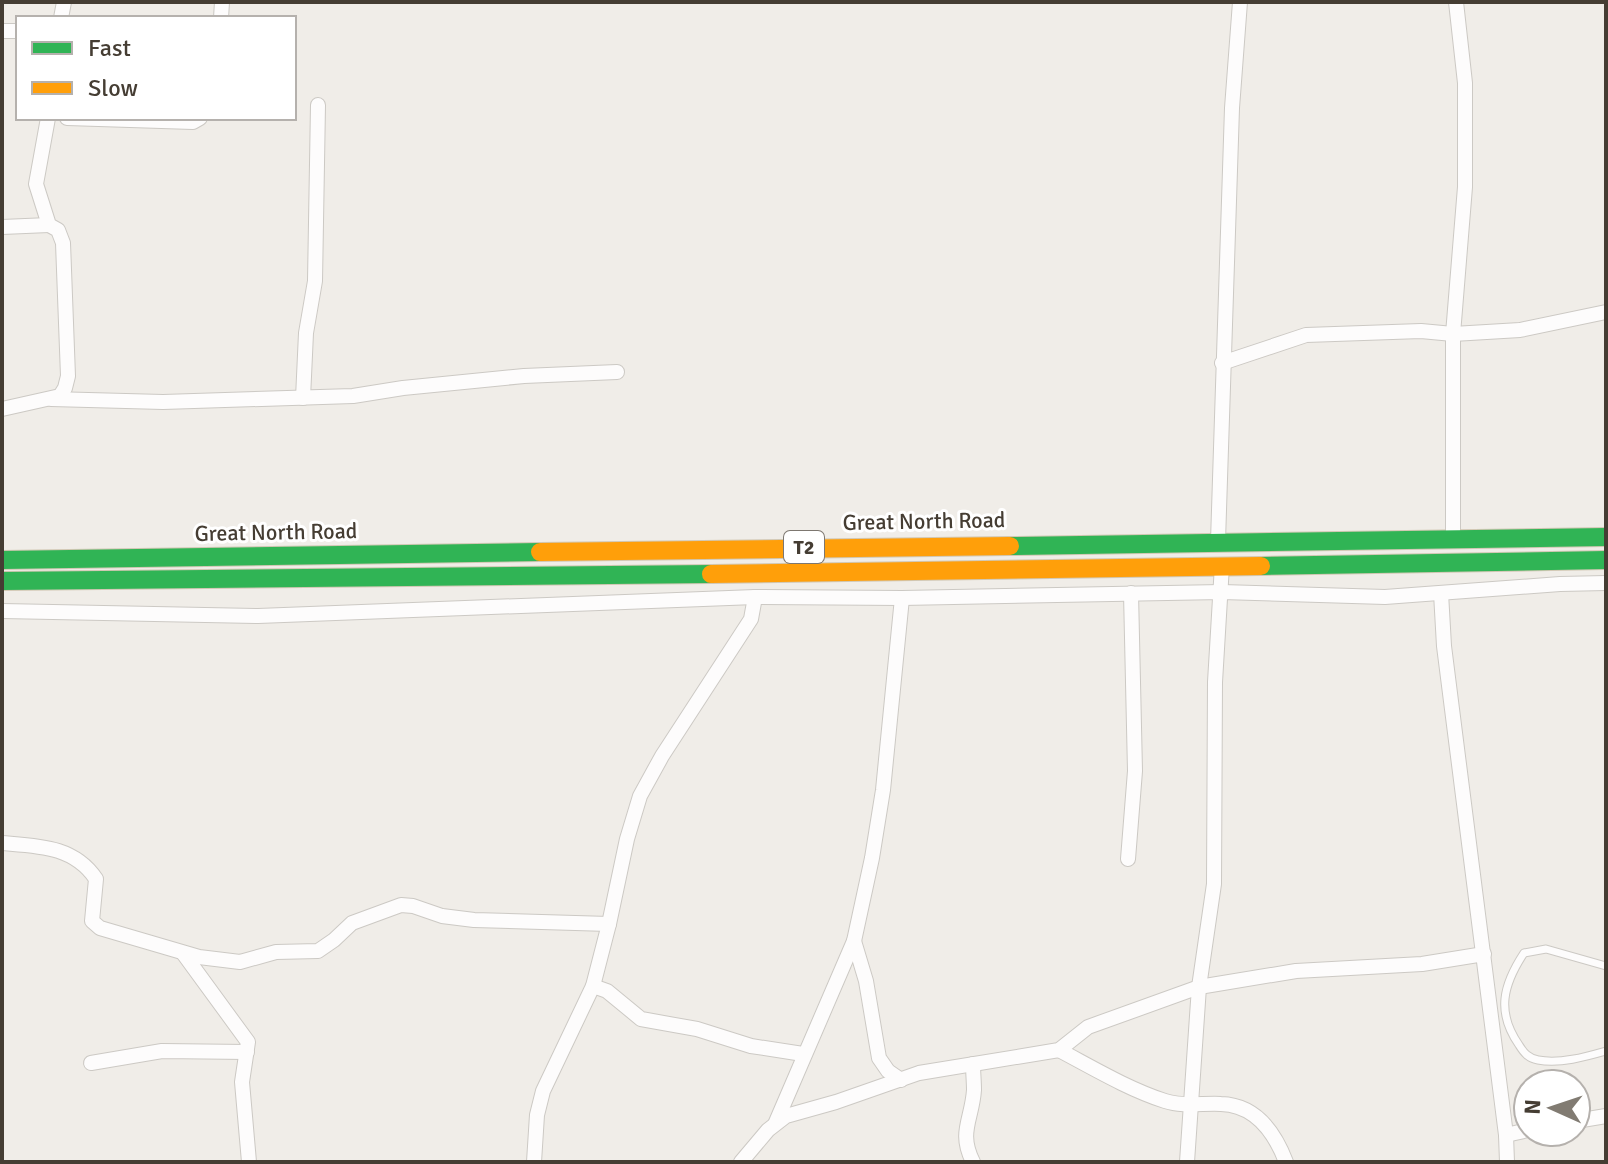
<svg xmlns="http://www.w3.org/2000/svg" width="1608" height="1164" font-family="Signika,sans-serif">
	<rect width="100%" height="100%" fill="#f0ede8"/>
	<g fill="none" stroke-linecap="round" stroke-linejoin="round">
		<defs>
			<path id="lane" d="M1606 966 1546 949 1524 953C1503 985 1496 1012 1519 1045 1524 1053 1528 1058 1538 1060 1560 1064 1585 1057 1606 1051"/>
			<g id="street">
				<polyline points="61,18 64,2"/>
				<polyline points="221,18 222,2"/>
				<polyline points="2,31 18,31"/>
				<polyline points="67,118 193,122 200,118"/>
				<polyline points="2,227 49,225"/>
				<polyline points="1222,363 1306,335 1421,331 1453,334 1520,330 1606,312"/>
				<polyline points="303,398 306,333 315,281 318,105"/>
				<polyline points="51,399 163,402 353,396 403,388 524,376 617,372"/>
				<polyline points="2,409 60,396 65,388 68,376 63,243 58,230 49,225 36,184 48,118"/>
				<polyline points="1453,539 1453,334 1465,187 1465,83 1456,2"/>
				<polyline points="1218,541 1232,108 1240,2"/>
				<polyline points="1441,593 1444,646 1506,1135 1507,1162"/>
				<polyline points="2,611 258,616 755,597 902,598 1222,592 1385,597 1560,584 1606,583"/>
				<path d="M2 843C38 846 74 846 96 879L92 921 100 928 199 957 240 962 276 952 318 951 334 940 352 923 401 905 413 906 442 916 474 920 609 924"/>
				<polyline points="1128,859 1135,771 1131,593"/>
				<polyline points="854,941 866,981 879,1058 888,1071 901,1080"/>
				<polyline points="183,953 248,1042 242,1082 249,1162"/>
				<polyline points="593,986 607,991 641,1019 697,1029 751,1046 803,1054"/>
				<path d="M1059 1050C1093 1068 1128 1089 1165 1101 1183 1107 1203 1103 1221 1104 1256 1105 1275 1133 1286 1162"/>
				<polyline points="91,1063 162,1051 247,1052"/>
				<path d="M973 1064C973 1072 974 1082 974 1090 972 1120 958 1132 973 1162"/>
				<polyline points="1576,1121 1606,1116"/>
				<polyline points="776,1122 854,941 872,858 883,790 902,598"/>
				<polyline points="1506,1135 1528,1130"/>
				<polyline points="534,1162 537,1115 543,1091 593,986 609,924 627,839 640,796 662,756 751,619 755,597"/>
				<polyline points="741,1162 768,1130 786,1116 836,1102 919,1073 1059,1050 1088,1027 1199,987 1296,971 1422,964 1484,954"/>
				<polyline points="1187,1162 1199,987 1214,884 1215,682 1222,565"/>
			</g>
			<g id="fast">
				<polyline points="1010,546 1606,537"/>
				<polyline points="2,560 540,552"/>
				<polyline points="1261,566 1606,560"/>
				<polyline points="2,581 711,574"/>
			</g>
			<g id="slow">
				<polyline points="540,552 1010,546"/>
				<polyline points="711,574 1261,566"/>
			</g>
		</defs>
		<use href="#lane" stroke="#ccc9c4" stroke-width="9"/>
		<use href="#street" stroke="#ccc9c4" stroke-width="16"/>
		<use href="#fast" stroke="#d2c8b4" stroke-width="20"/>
		<use href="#slow" stroke="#d2c8b4" stroke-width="20"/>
		<use href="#lane" stroke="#fdfcfc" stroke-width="7"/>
		<use href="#street" stroke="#fdfcfc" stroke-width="14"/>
		<use href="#fast" stroke="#30b455" stroke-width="18"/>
		<use href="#slow" stroke="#ff9f0a" stroke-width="18"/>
	</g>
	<g text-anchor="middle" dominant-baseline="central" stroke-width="6" stroke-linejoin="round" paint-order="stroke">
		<rect fill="#fff" stroke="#7d7770" stroke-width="2" x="784" y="531" width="40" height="32" rx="6"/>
		<g font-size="20" font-weight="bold" fill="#453d33">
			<text x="804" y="547">T2</text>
		</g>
		<g font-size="22" fill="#453d33" stroke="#fff">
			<text transform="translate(924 521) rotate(-1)">Great North Road</text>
			<text transform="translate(276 532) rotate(-1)">Great North Road</text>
		</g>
	</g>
	<rect width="1608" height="1164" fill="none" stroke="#453d33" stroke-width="8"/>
	<rect x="16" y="16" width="280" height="104" fill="#ffffff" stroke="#b5b1ad" stroke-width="2"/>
	<rect x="32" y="42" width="40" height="12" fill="#30b455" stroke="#b5b1ad" stroke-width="2"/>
	<text x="88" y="56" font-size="24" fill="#453d33">Fast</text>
	<rect x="32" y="82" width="40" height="12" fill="#ff9f0a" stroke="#b5b1ad" stroke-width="2"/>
	<text x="88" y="96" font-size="24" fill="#453d33">Slow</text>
	<g transform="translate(1552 1108) rotate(273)"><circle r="38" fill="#ffffff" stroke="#b5b1ad" stroke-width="2"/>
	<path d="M0-6L14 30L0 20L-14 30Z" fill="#817b72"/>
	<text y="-12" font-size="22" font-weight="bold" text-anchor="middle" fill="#453d33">N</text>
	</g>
</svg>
